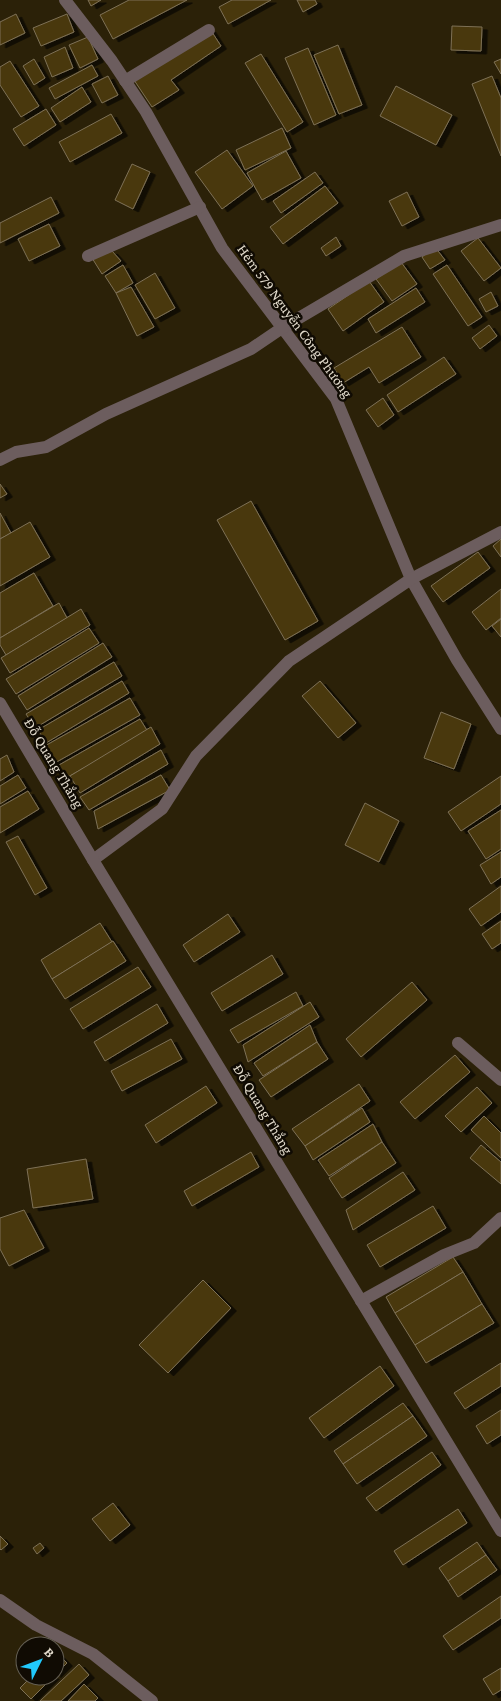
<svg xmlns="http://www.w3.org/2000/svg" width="501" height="1701" font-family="'Crimson Pro',serif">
	<defs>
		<filter id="shadow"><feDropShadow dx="5.5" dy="3" stdDeviation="0" flood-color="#0009"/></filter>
	</defs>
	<rect width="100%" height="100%" fill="#2b2108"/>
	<g fill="#48370e" stroke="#7e7156" filter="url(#shadow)">
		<polygon points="88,0 101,0 91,6"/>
		<polygon points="129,0 187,0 113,39 100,15"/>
		<polygon points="232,0 271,0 228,24 219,7"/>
		<polygon points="297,0 315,0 317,4 303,12"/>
		<polygon points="16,14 25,33 0,45 0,22"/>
		<polygon points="67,14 74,32 41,46 33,28"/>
		<polygon points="452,26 482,27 481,51 451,50"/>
		<polygon points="210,29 221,46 171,80 179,90 152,107 134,80"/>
		<polygon points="88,37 98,59 80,68 69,45"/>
		<polygon points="338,45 362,105 339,114 314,55"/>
		<polygon points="65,47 73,68 52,77 44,57"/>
		<polygon points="308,48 336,115 314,125 285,58"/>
		<polygon points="261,54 303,122 287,132 245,63"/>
		<polygon points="34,59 45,78 34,85 23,66"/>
		<polygon points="501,59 501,74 494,62"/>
		<polygon points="10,61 39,106 21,117 0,85 0,67"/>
		<polygon points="92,65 98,76 55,99 49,88"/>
		<polygon points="108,76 118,95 102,103 92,84"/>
		<polygon points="492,76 501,98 501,156 472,84"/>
		<polygon points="396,86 452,115 436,145 380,116"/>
		<polygon points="82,87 91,102 60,122 51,108"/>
		<polygon points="46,109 56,125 24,146 13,129"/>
		<polygon points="111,114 122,133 70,162 59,142"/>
		<polygon points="282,128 291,148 245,170 236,150"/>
		<polygon points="227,150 253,186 222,209 195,172"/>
		<polygon points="286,151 301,178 262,200 247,173"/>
		<polygon points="132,164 150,172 133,209 115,200"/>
		<polygon points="315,172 323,183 281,213 273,201"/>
		<polygon points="325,186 338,203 283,244 270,227"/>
		<polygon points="407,192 419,217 402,226 389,201"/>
		<polygon points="51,197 59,213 0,243 0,223"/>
		<polygon points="49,224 60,246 29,261 18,239"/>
		<polygon points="336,237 341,246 326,256 321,248"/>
		<polygon points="478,238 501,268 484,281 461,251"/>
		<polygon points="435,247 445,260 430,269 422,257"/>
		<polygon points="112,251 121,261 102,274 92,258"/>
		<polygon points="401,262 417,284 392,301 376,279"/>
		<polygon points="123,265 133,283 116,293 105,276"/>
		<polygon points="447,265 482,317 468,326 433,274"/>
		<polygon points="155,273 175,308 155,319 135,285"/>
		<polygon points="369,281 384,302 343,331 328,309"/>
		<polygon points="131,287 154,327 137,336 116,293"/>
		<polygon points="416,288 425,302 376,333 368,319"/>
		<polygon points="491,292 498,306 486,312 479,299"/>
		<polygon points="489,325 497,336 480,349 472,338"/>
		<polygon points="402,327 421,357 379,383 369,367 343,383 334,368"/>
		<polygon points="444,357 456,374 398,412 387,395"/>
		<polygon points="383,398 394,415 378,427 366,410"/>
		<polygon points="0,484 7,494 0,498"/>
		<polygon points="251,501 318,621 285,640 217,520"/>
		<polygon points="0,513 11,533 0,539"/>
		<polygon points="30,522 50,557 0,586 0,539"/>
		<polygon points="501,539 501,557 493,546"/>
		<polygon points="478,552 490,568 443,602 431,586"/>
		<polygon points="34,573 53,606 0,638 0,593"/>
		<polygon points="501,589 501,618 486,630 472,612"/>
		<polygon points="59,603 67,618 6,655 0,645 0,638"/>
		<polygon points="81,609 90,625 10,673 1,658"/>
		<polygon points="501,619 501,637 492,626"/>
		<polygon points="89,628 99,643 16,694 6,679"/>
		<polygon points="103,643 112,657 27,710 18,696"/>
		<polygon points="114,662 122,676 35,728 26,714"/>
		<polygon points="122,681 129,693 46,743 38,730"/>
		<polygon points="320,681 356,723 338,738 302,696"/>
		<polygon points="130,698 140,715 53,764 43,747"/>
		<polygon points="441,712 471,724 454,769 424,758"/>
		<polygon points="140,719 148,732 66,778 59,765"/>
		<polygon points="151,727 160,744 80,793 70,776"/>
		<polygon points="161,750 168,764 89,810 80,797"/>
		<polygon points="7,755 14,772 0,781 0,759"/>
		<polygon points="18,775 26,788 0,804 0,786"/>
		<polygon points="161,775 170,790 98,829 94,811"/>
		<polygon points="501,776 501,804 461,831 448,812"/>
		<polygon points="28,791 39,809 0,833 0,807"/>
		<polygon points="365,803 399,821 379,862 345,845"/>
		<polygon points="501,810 501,849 486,859 468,831"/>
		<polygon points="18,836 47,888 35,895 6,842"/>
		<polygon points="501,852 501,877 491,884 480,865"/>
		<polygon points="501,886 501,912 481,926 469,909"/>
		<polygon points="228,914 240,932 194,962 183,945"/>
		<polygon points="501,921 501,943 492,949 482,934"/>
		<polygon points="100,923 112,942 52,979 41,960"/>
		<polygon points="113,941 126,961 65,999 52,979"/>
		<polygon points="272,955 283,974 222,1011 211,993"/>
		<polygon points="138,967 151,987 83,1029 70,1009"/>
		<polygon points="412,982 427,1000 361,1057 346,1039"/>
		<polygon points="296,992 303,1006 238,1043 230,1030"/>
		<polygon points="310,1002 319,1017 248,1062 243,1045"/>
		<polygon points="157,1004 168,1023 105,1061 94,1042"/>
		<polygon points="310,1025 317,1042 263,1076 254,1063"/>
		<polygon points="171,1039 182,1059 122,1091 111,1071"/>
		<polygon points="317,1042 328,1059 271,1097 259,1080"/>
		<polygon points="455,1055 470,1072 415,1119 400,1102"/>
		<polygon points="359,1084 370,1101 305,1146 292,1129"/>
		<polygon points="206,1086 217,1103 156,1143 145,1125"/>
		<polygon points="477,1087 492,1103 461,1132 445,1116"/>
		<polygon points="362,1108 370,1122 313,1160 305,1146"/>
		<polygon points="484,1116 501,1133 501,1158 471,1130"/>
		<polygon points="373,1124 382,1142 329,1176 318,1160"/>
		<polygon points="382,1142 396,1163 342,1198 329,1178"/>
		<polygon points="481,1145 501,1162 501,1184 470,1158"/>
		<polygon points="251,1152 259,1167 192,1206 184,1191"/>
		<polygon points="86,1159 93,1199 33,1208 27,1169"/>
		<polygon points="403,1172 415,1190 353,1230 346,1210"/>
		<polygon points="433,1206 446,1228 380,1267 367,1245"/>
		<polygon points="24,1210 44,1248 9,1266 0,1249 0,1218"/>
		<polygon points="453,1257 463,1272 395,1313 386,1297"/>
		<polygon points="463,1272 482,1304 415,1345 395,1313"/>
		<polygon points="203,1280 231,1308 168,1373 139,1345"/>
		<polygon points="482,1304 494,1323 426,1363 415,1345"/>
		<polygon points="501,1363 501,1386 465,1409 454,1393"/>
		<polygon points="380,1366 394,1386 324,1438 309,1418"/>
		<polygon points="403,1403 413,1416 343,1464 334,1451"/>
		<polygon points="501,1410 501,1435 487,1444 476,1426"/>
		<polygon points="413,1416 427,1436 357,1484 343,1464"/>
		<polygon points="432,1452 441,1465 376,1511 366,1498"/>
		<polygon points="113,1503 130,1525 110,1541 92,1519"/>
		<polygon points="458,1509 467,1523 403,1565 394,1551"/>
		<polygon points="0,1536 8,1544 1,1550 0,1549"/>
		<polygon points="477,1542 486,1555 448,1581 439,1568"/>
		<polygon points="40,1543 44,1548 37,1554 33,1548"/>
		<polygon points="486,1555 497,1570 458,1597 448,1581"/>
		<polygon points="501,1596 501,1618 453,1650 443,1636"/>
		<polygon points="56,1652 67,1663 55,1675 55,1653"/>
		<polygon points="79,1664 89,1675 61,1701 40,1701"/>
		<polygon points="501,1668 501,1690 493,1695 483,1679"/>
		<polygon points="32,1676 54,1676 31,1699 20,1688"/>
		<polygon points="84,1684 98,1698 95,1701 68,1701"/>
	</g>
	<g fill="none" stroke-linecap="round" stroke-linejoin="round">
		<g stroke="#6c5d5e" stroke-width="12">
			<polyline points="65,0 112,61 146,112 222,248 336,399 411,579 457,660 501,729"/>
			<polyline points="125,81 209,30"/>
			<polyline points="88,256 200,207"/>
			<polyline points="0,460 16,452 46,447 106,414 251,349 282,328 404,256 501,225"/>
			<polyline points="93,860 162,809 196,756 289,661 411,579 501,532"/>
			<polyline points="458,1043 501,1080"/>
			<polyline points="361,1301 444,1255 474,1243 501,1218"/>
			<polyline points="0,1600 36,1625 93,1654 152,1701"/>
		</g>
		<polyline stroke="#6c5d5e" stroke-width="12" points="0,703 93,860 501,1531"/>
	</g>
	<g text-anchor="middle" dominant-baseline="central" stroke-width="5" stroke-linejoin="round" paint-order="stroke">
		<g font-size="15" fill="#e3dccd" stroke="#100b03">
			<text transform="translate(295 321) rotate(54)">Hẻm 579 Nguyễn Công Phương</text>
			<text transform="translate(54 763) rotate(59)">Đỗ Quang Thắng</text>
			<text transform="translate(263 1109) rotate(59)">Đỗ Quang Thắng</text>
		</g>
	</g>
	<g transform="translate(40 1661) rotate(48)"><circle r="24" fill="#100b03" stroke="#645f54"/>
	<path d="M0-4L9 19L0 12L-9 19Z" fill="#21c9fd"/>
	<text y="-8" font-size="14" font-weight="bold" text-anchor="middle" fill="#e3dccd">B</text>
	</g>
</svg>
